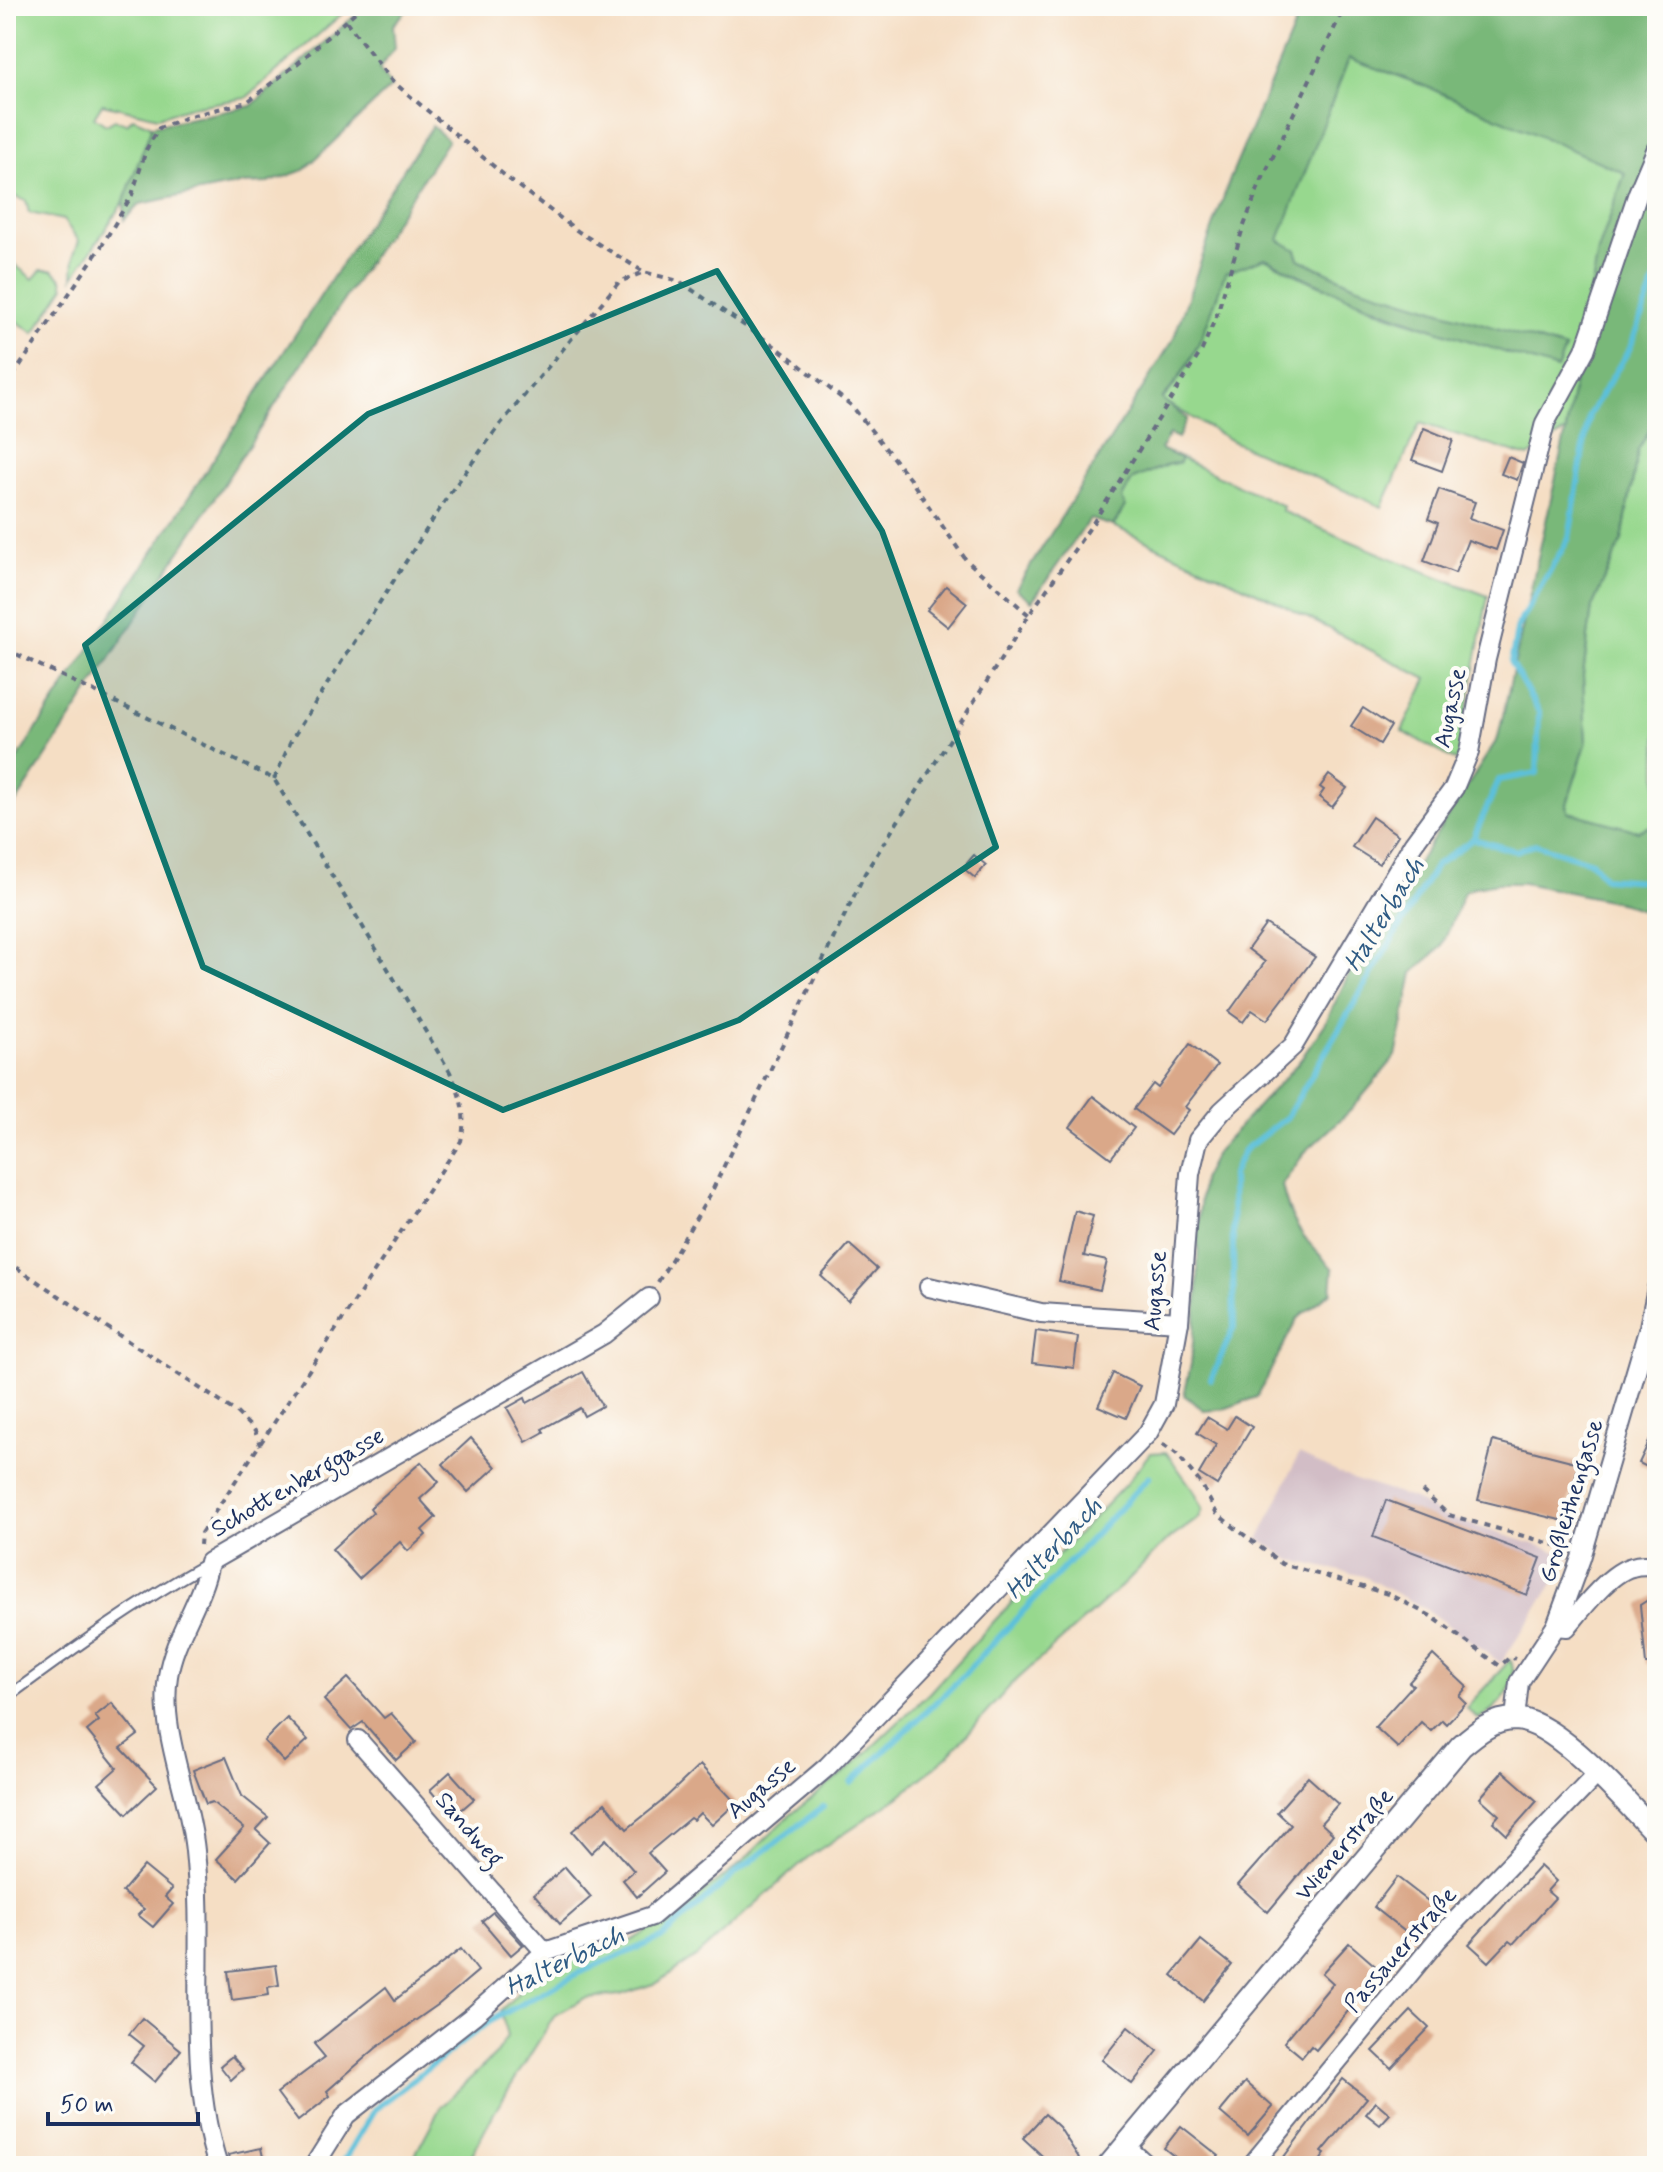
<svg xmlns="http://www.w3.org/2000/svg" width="1663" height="2172" font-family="Mynerve,sans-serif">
	<rect width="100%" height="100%" fill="#fdfcf7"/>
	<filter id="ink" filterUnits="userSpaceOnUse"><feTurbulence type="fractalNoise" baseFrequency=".0125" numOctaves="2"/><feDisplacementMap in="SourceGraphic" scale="16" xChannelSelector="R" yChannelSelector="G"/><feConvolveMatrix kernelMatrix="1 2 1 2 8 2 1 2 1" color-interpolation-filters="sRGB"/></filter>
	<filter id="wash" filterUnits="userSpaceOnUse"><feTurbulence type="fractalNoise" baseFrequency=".006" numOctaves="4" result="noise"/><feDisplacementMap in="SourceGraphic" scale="32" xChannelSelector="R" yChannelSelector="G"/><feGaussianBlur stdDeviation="1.8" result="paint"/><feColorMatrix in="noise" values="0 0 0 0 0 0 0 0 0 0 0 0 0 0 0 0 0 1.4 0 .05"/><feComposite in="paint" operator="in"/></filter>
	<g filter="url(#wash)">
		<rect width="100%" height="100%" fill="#f5dec4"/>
		<polygon fill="#d2bdc6" points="1299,1454 1352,1479 1412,1498 1442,1516 1550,1549 1570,1558 1501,1663 1424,1608 1363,1576 1291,1560 1259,1539"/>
		<g fill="#97d88e" stroke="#598476" stroke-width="2">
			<polygon points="6,6 351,6 246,98 190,107 158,117 102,104 94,117 106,125 115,120 127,124 133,118 152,126 124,201 73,278 74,254 79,241 63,220 29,213 26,201 13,196 9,191 11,175 6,164 6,95 15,96 17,87 6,85"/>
			<path d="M1349 58 1425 86 1625 173 1598 252 1566 431 1528 457 1420 423 1382 507 1232 441 1162 400C1195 364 1210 319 1224 273L1265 258 1301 277 1387 314 1557 369 1565 349 1355 285 1299 259 1296 250 1278 240Z"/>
			<polygon points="6,258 33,279 41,270 53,270 62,279 64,288 34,333 6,314"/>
			<polygon points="1657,417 1657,824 1638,831 1568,812 1567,804 1586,744 1583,675 1592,607 1622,540 1638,450"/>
			<path d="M1180 458 1283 506 1282 511C1350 542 1418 570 1488 596L1458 762 1402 731 1427 679 1273 600 1113 526 1125 506 1122 498 1133 479 1170 464 1180 463Z"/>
			<polygon points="1166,1452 1194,1491 1203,1509 1199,1518 1164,1543 1126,1582 1010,1686 948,1756 898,1797 807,1858 697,1956 656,1983 620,1995 585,1998 555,2015 494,2113 466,2166 409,2166 441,2106 494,2056 507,2037 501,2010 527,1984 583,1956 626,1944 675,1913 737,1867 789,1816 850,1768 929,1693 997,1618 1125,1485 1150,1453"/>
			<path d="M1510 1660C1522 1684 1498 1708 1478 1719L1466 1708Z"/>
		</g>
		<g fill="#79b879" stroke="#4a746c" stroke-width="2">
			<polygon points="366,6 411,6 393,25 395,48 379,69 391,87 304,170 268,183 240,184 140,204 124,220 124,201 152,126 251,106"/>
			<path d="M1303 6H1657V417L1638 450 1622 540 1592 607 1583 675 1586 744 1567 804 1568 812 1638 831 1657 824V916L1623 903 1523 883H1498L1475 887 1464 892 1442 946 1413 973 1396 1056 1351 1110 1305 1152 1282 1185C1290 1226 1306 1240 1333 1269L1331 1292 1297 1319 1257 1397 1224 1409 1205 1411 1184 1395 1191 1364 1198 1288V1232L1202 1180 1217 1151 1298 1063 1325 1024 1354 963 1498 738 1566 431 1598 252 1625 173 1425 86 1349 58 1279 240 1296 250 1299 259 1355 285 1565 349 1557 369C1458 337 1358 307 1265 258L1225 273C1210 318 1195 364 1162 399L1187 419 1178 438 1169 434 1161 449 1180 458V463L1170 464 1133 479 1122 498 1125 506 1113 526 1090 519 1032 601 1016 589 1173 340 1230 179Z"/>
			<polygon points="432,126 448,140 6,818 6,776"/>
		</g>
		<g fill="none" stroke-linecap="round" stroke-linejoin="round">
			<g stroke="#5cc0da" stroke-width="6">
				<polyline points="1473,839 1516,851 1535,844 1592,862 1604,878 1657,882"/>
				<polyline points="1211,1379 1234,1327 1232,1175 1244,1150 1287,1117 1436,865 1473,839 1499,780 1537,773 1539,712 1511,663 1518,625 1569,538 1589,415 1630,348 1657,275"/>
				<polyline points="851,1783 956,1683 1149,1477"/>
				<polyline points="341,2166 375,2109 488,2022 579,1973 661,1938 737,1872 823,1807"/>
			</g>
		</g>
		<g id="blocks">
			<g fill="#daa889">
				<polygon points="1424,428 1453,440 1442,471 1412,460"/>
				<polygon points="1508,457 1523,463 1517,480 1501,474"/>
				<polygon points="1439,489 1475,502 1469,518 1503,530 1496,550 1468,540 1455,573 1424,561 1438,523 1428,519"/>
				<polygon points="946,586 967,603 948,627 927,610"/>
				<polygon points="1363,708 1391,726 1380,744 1351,726"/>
				<polygon points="1329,775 1347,788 1332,807 1319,797 1324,790 1320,787"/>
				<polygon points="1372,817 1398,835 1379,864 1352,847"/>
				<polygon points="974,855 986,865 975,878 963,868"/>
				<polygon points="1266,924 1315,957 1267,1020 1252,1010 1243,1022 1229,1012 1265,962 1248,949"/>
				<polygon points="1190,1044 1217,1065 1185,1107 1189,1110 1170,1135 1134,1109 1153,1084 1158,1088"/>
				<polygon points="1093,1096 1134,1128 1111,1158 1070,1127"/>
				<polygon points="1075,1211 1093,1216 1084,1256 1107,1261 1100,1290 1059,1281"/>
				<polygon points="849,1244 877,1269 848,1301 821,1276"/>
				<polygon points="1036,1331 1078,1337 1074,1368 1032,1363"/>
				<polygon points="583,1372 602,1406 584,1416 580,1408 542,1429 544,1432 526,1442 507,1408 525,1398 527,1403"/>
				<polygon points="1113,1373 1140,1386 1126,1418 1098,1406"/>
				<polygon points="1235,1416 1252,1427 1217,1485 1199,1474 1216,1445 1197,1433 1207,1417 1227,1429"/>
				<polygon points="1657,1425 1657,1472 1639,1463"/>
				<polygon points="471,1438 496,1467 468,1492 443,1464"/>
				<polygon points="1493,1441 1579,1463 1564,1521 1478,1500"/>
				<polygon points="421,1462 439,1482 420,1499 436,1517 422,1530 426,1535 408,1551 400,1542 359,1579 332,1549 373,1512 370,1508"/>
				<polygon points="1386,1500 1541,1558 1527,1595 1373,1537"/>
				<polygon points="1657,1594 1657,1664 1646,1664 1640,1605"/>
				<polygon points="1433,1655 1467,1687 1459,1696 1466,1703 1446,1724 1442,1720 1431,1731 1421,1722 1398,1748 1375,1727 1413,1685 1409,1682"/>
				<polygon points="348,1678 384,1718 391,1713 416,1742 396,1760 363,1722 351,1730 324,1700"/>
				<polygon points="112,1703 138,1735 121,1748 157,1786 127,1814 99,1784 117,1768 87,1731 99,1721 95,1716"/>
				<polygon points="287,1718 308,1740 284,1762 264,1741"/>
				<polygon points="226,1757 242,1796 268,1817 256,1830 270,1843 238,1879 216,1859 244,1828 212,1802 206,1804 193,1770"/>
				<polygon points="700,1765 736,1803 712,1825 700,1813 693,1820 690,1818 648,1853 665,1872 637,1897 623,1880 634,1871 606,1839 591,1853 572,1831 605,1803 627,1829 661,1802"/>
				<polygon points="1503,1771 1537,1801 1507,1835 1493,1822 1499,1815 1480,1798"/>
				<polygon points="450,1772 474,1799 453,1817 430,1790"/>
				<polygon points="1308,1777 1338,1804 1321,1823 1333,1834 1268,1912 1238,1885 1291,1825 1277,1812"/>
				<polygon points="144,1866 172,1889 165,1897 173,1904 153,1927 138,1915 144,1909 122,1892"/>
				<polygon points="1540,1866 1556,1881 1547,1891 1555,1898 1513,1944 1509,1941 1489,1962 1469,1944"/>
				<polygon points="565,1867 591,1897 560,1924 534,1894"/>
				<polygon points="1397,1877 1437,1908 1413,1938 1374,1907"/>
				<polygon points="493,1912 523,1945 511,1955 482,1921"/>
				<polygon points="1201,1940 1232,1965 1203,2001 1172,1975"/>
				<polygon points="1349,1943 1379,1969 1355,1996 1358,1999 1316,2050 1311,2046 1302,2057 1284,2042 1333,1983 1322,1973"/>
				<polygon points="461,1949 478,1971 439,2004 376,2048 327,2091 330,2096 298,2121 277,2093 325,2057 314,2044 386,1987 395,2000"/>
				<polygon points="276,1965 279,1985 268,1987 269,1995 232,2000 228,1971"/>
				<polygon points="1411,2011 1429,2028 1391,2068 1373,2051"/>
				<polygon points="142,2018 181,2050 155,2082 131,2062 144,2046 129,2034"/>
				<polygon points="1128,2027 1158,2051 1132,2084 1102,2060"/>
				<polygon points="232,2056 243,2069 231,2080 220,2066"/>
				<polygon points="1343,2079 1367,2098 1322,2152 1325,2154 1316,2166 1277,2166"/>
				<polygon points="1245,2082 1273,2107 1248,2136 1220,2112"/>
				<polygon points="1376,2102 1390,2114 1380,2125 1366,2114"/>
				<polygon points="1045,2114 1059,2127 1079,2158 1072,2166 1053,2166 1023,2138"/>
				<polygon points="1181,2126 1219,2156 1211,2166 1186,2166 1164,2148"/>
				<polygon points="261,2148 265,2166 230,2166 228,2155"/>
			</g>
		</g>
	</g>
	<g filter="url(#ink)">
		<use href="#blocks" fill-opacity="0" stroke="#676c82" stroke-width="2"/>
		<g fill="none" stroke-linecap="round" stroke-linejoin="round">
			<defs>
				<path id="service" d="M6 1698C71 1650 136 1603 206 1564"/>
				<g id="minor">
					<polyline points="929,1287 1041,1313 1179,1322"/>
					<path d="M1556 1626 1567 1627C1581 1610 1610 1572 1632 1567 1640 1564 1648 1565 1657 1566"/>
					<polyline points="1515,1719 1519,1682 1556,1626 1581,1558 1649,1327 1657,1288"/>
					<polyline points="358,1740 545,1952"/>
					<polyline points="1126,2147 1148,2166"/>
					<path d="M218 2166C185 2065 206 1955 195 1851 190 1795 159 1732 168 1676 174 1636 202 1602 209 1562L604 1334 649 1298"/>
					<polyline points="314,2166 346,2115 474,2015 545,1952 652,1916 827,1767 1148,1433 1164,1404 1179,1322 1190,1174 1198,1140 1222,1111 1293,1046 1413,844 1454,788 1469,752 1486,659 1545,423 1585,350 1638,193 1657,148"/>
					<polyline points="1251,2166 1438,1939 1597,1774"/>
				</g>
				<path id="tertiary" d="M1109 2166 1461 1746C1476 1733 1493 1719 1515 1719 1557 1720 1627 1804 1657 1834"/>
			</defs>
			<use href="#service" stroke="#676c82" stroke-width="13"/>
			<use href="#minor" stroke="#676c82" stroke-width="22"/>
			<use href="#tertiary" stroke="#676c82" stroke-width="26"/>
			<g stroke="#676c82" stroke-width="4" stroke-dasharray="6 6" stroke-linecap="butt">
				<polyline points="346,21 391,80 510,180 579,232 644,272"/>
				<polyline points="6,386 101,247 132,195 146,150 159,128 190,116 247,102 298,63 362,6"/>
				<path d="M6 649 274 779 450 1072C461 1096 467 1115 461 1141L201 1533 200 1545"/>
				<polyline points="274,779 292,739 448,496 498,427 619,282 644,272 679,281 779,349 852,406 912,482 966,560 1029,615"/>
				<polyline points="6,1261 236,1412 255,1431 260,1445"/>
				<polyline points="658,1282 711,1193 865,873 1029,615 1093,523 1202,350 1217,314 1242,231 1259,186 1345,6"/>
				<polyline points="1163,1444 1177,1454 1202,1485 1217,1514 1282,1564 1388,1594 1431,1616 1500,1666 1510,1657 1515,1659"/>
				<polyline points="1422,1491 1449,1515 1566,1548"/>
			</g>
			<use href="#service" stroke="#fff" stroke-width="9"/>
			<use href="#minor" stroke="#fff" stroke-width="18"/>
			<use href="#tertiary" stroke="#fff" stroke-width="22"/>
		</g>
	</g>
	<path fill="#0f766e" fill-opacity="0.2" stroke="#0f766e" stroke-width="6" stroke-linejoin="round" d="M717 271 882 531 996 847 739 1020 503 1110 203 967 85 645 368 414Z"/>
	<g text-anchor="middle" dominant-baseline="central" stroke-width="8" stroke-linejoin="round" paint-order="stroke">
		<g font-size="24" fill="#1b2f5e" stroke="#fdfcf7">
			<text transform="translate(1451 708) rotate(-78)">Augasse</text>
			<text transform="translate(1156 1291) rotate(-85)">Augasse</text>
			<text transform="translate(298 1483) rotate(-30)">Schottenberggasse</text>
			<text transform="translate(1572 1501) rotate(-73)">Großleithengasse</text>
			<text transform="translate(762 1789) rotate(-40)">Augasse</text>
			<text transform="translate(469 1830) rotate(49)">Sandweg</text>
			<text transform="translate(1345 1845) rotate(-50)">Wienerstraße</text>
			<text transform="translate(1401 1950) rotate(-49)">Passauerstraße</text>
		</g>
		<g font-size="26" font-style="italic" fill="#2e5a83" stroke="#fdfcf7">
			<text transform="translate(1385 915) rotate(-58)">Halterbach</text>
			<text transform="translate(1054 1549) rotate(-47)">Halterbach</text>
			<text transform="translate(565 1962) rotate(-26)">Halterbach</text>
		</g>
	</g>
	<rect width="1663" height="2172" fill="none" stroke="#fdfcf7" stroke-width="32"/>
	<path d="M48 2112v12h150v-12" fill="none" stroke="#1b2f5e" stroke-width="4"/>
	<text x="60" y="2112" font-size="24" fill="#1b2f5e" stroke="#fdfcf7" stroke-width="6" paint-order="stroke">50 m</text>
</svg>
